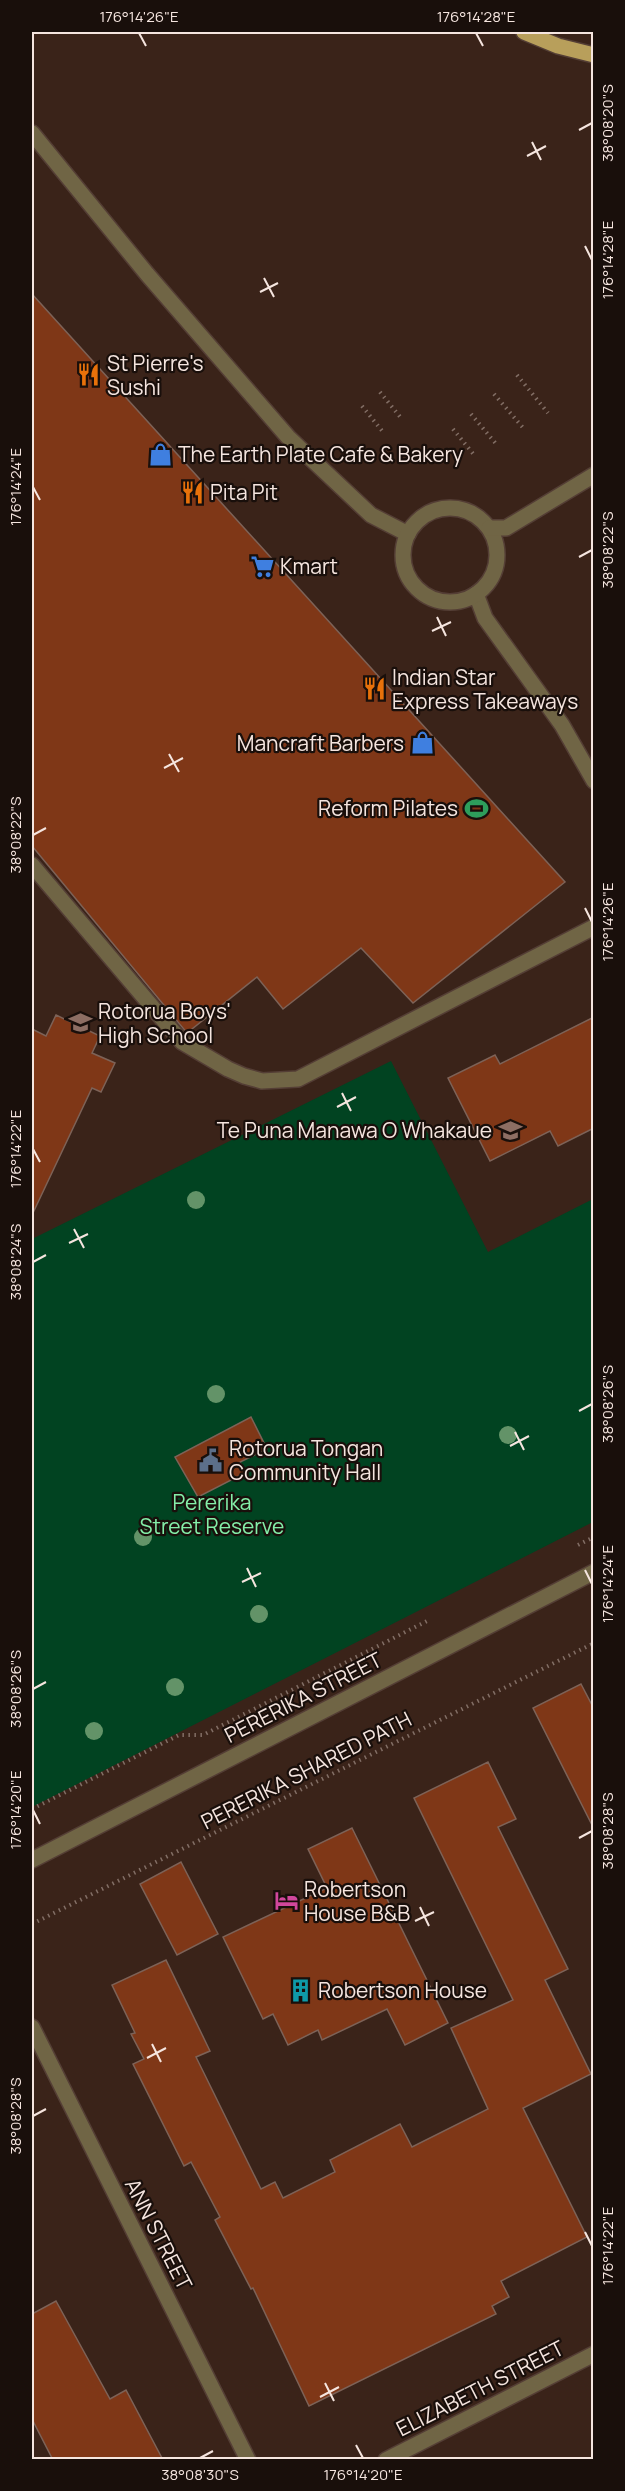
<svg xmlns="http://www.w3.org/2000/svg" width="625" height="2491" font-family="Manrope,sans-serif">
	<rect width="100%" height="100%" fill="#3a2319"/>
	<polygon fill="#014321" points="391,1061 488,1252 593,1199 593,1522 32,1807 32,1239"/>
	<g fill="#7f3717" stroke="#7d6257" stroke-width="1.5">
		<polygon points="32,294 565,882 413,1003 361,948 283,1009 257,977 187,1033 32,846"/>
		<polygon points="56,1015 100,1036 92,1053 115,1063 101,1092 92,1088 32,1215 32,1029 46,1036"/>
		<polygon points="594,1017 594,1128 558,1146 550,1131 490,1161 448,1078 495,1055 500,1064"/>
		<polygon points="251,1417 267,1449 240,1462 245,1473 198,1497 175,1457"/>
		<polygon points="581,1684 594,1709 594,1829 533,1708"/>
		<polygon points="488,1762 516,1819 498,1827 568,1969 545,1980 591,2074 523,2108 587,2237 501,2281 509,2297 492,2306 496,2314 309,2406 253,2288 251,2289 215,2220 220,2217 191,2162 184,2166 133,2064 144,2059 131,2034 135,2033 112,1985 166,1960 210,2051 196,2057 261,2189 275,2182 283,2198 335,2172 330,2160 400,2124 412,2147 488,2109 451,2028 513,2000 414,1798"/>
		<polygon points="352,1828 448,2023 405,2045 387,2009 322,2040 318,2030 288,2045 273,2014 263,2019 223,1937 327,1888 308,1849"/>
		<polygon points="181,1862 218,1934 177,1955 140,1884"/>
		<polygon points="56,2301 110,2399 126,2390 163,2460 53,2460 32,2419 32,2314"/>
	</g>
	<g fill="none" stroke-linecap="round" stroke-linejoin="round">
		<defs>
			<g id="lane">
				<polyline points="32,133 147,274 288,437 371,515 408,534"/>
				<polyline points="476,594 485,618 562,725 594,781"/>
				<polyline points="32,865 182,1042 228,1069 244,1076 262,1081 298,1079 594,927"/>
			</g>
			<g id="street">
				<circle cx="450" cy="555" r="47"/>
				<polyline points="489,528 506,528 594,475"/>
				<polyline points="32,1860 594,1572"/>
				<polyline points="32,2027 248,2460"/>
				<polyline points="386,2460 594,2354"/>
			</g>
			<polyline id="primary" points="524,32 558,46 594,55"/>
		</defs>
		<use href="#lane" stroke="#543e35" stroke-width="18"/>
		<use href="#street" stroke="#543e35" stroke-width="18"/>
		<use href="#primary" stroke="#543e35" stroke-width="18"/>
		<g stroke="#826e65" stroke-width="4" stroke-dasharray="1.5 4.5" stroke-linecap="butt">
			<polyline points="517,375 548,413"/>
			<polyline points="380,392 401,418"/>
			<polyline points="494,394 525,430"/>
			<polyline points="362,406 383,432"/>
			<polyline points="471,414 497,445"/>
			<polyline points="453,429 475,456"/>
			<polyline points="578,1545 594,1537"/>
			<polyline points="32,1809 179,1735 203,1735 429,1620"/>
			<polyline points="32,1924 594,1643"/>
		</g>
		<use href="#lane" stroke="#706545" stroke-width="15"/>
		<use href="#street" stroke="#706545" stroke-width="15"/>
		<use href="#primary" stroke="#b89f5b" stroke-width="15"/>
	</g>
	<g fill="#639368">
		<circle cx="196" cy="1200" r="9"/>
		<circle cx="216" cy="1394" r="9"/>
		<circle cx="508" cy="1435" r="9"/>
		<circle cx="143" cy="1537" r="9"/>
		<circle cx="259" cy="1614" r="9"/>
		<circle cx="175" cy="1687" r="9"/>
		<circle cx="94" cy="1731" r="9"/>
	</g>
	<path fill="none" stroke="#f5e5df" stroke-width="2" d="M139 33 146 46M476 33 483 46M579 130 592 123M532 142 541 160M527 156 546 146M585 246 592 260M264 278 274 297M260 292 278 283M33 487 40 500M579 557 592 550M437 617 446 636M432 631 451 622M169 754 179 772M164 768 183 758M33 835 46 828M585 908 592 922M342 1093 351 1111M337 1107 356 1097M33 1149 40 1162M74 1229 84 1248M69 1243 88 1234M33 1262 46 1255M579 1411 592 1404M515 1432 524 1450M510 1446 529 1436M247 1568 256 1587M585 1570 592 1584M242 1582 261 1573M33 1689 46 1682M33 1810 40 1824M579 1838 592 1831M420 1907 429 1926M415 1921 434 1912M152 2044 161 2062M147 2058 166 2048M33 2116 46 2109M585 2232 592 2246M325 2383 334 2401M320 2397 339 2387M356 2445 363 2458M200 2458 213 2451"/>
	<defs>
		<symbol id="restaurant-bare" viewBox="-9 -9 18 18"><path d="M-5-6h1v4h1v-4h1v4h1v-4h1v5L-1.5 .5V6h-2V.5L-5-1ZM5-6V6H3V1.5H1.5Q1.5-4 5-6Z" fill="#e8710a" stroke="#190f0b" stroke-width="2.5" paint-order="stroke"/></symbol>
		<symbol id="shop-bare" viewBox="-9 -9 18 18"><path d="M-5-2.5h2.3a2.7 3.5 0 0 1 5.4 0H5L5.5 6h-11ZM-1.5-2.5h3a1.5 2.3 0 0 0-3 0Z" fill="#3f7fe0" stroke="#190f0b" stroke-width="2.5" paint-order="stroke"/></symbol>
		<symbol id="supermarket-bare" viewBox="-9 -9 18 18"><path d="M-6-5.5h2.5l.6 2H6L4.5 2H-2.5L-4.4-4H-6ZM-1.5 3.2a1.3 1.3 0 1 0 .1 0ZM3 3.2a1.3 1.3 0 1 0 .1 0Z" fill="#3f7fe0" stroke="#190f0b" stroke-width="2.5" paint-order="stroke"/></symbol>
		<symbol id="stadium-bare" viewBox="-9 -9 18 18"><path d="M0-5a6.5 5 0 1 0 0 10a6.5 5 0 1 0 0-10ZM-3.5-1.8h7v3.6h-7Z" fill="#2e9e5b" stroke="#190f0b" stroke-width="2.5" paint-order="stroke"/></symbol>
		<symbol id="school-bare" viewBox="-9 -9 18 18"><path d="M0-5L7-2L0 1L-7-2ZM-4 1L0 2.5L4 1V4Q0 6-4 4Z" fill="#8d6e63" stroke="#190f0b" stroke-width="2.5" paint-order="stroke"/></symbol>
		<symbol id="civic-bare" viewBox="-9 -9 18 18"><path d="M-.6-6.5H3V-4.5H.6V-3L4-1V1h2V6H-6V1h2V-1L-.6-3ZM-1.2 2.5V6h2.4V2.5Z" fill="#5c6f8a" stroke="#190f0b" stroke-width="2.5" paint-order="stroke"/></symbol>
		<symbol id="hotel-bare" viewBox="-9 -9 18 18"><path d="M-6-4.5h1.5V1H6V5H4.5V3h-9V5H-6ZM-4 0a1.8 1.8 0 1 1 3.6 0ZM.5 0V-2.5h3Q6-2.5 6 0Z" fill="#d1479c" stroke="#190f0b" stroke-width="2.5" paint-order="stroke"/></symbol>
		<symbol id="building-bare" viewBox="-9 -9 18 18"><path d="M-4-6H4V6H1V3H-1V6H-4ZM-2.5-4.3h1.7v1.8h-1.7ZM.8-4.3h1.7v1.8H.8ZM-2.5-1h1.7V.8h-1.7ZM.8-1h1.7V.8H.8Z" fill="#0f9aa8" stroke="#190f0b" stroke-width="2.5" paint-order="stroke"/></symbol>
	</defs>
	<g fill-rule="evenodd">
		<use href="#restaurant-bare" x="72" y="358" width="33" height="33"/>
		<use href="#shop-bare" x="144" y="438" width="33" height="33"/>
		<use href="#restaurant-bare" x="176" y="476" width="33" height="33"/>
		<use href="#supermarket-bare" x="246" y="550" width="33" height="33"/>
		<use href="#restaurant-bare" x="358" y="672" width="33" height="33"/>
		<use href="#shop-bare" x="406" y="726" width="33" height="33"/>
		<use href="#stadium-bare" x="460" y="792" width="33" height="33"/>
		<use href="#school-bare" x="64" y="1006" width="33" height="33"/>
		<use href="#school-bare" x="494" y="1114" width="33" height="33"/>
		<use href="#civic-bare" x="194" y="1444" width="33" height="33"/>
		<use href="#hotel-bare" x="270" y="1884" width="33" height="33"/>
		<use href="#building-bare" x="284" y="1974" width="33" height="33"/>
	</g>
	<g text-anchor="middle" dominant-baseline="central" stroke-width="4.5" stroke-linejoin="round" paint-order="stroke">
		<g font-size="21" fill="#f5e5df" stroke="#190f0b" text-anchor="start">
			<text x="107" y="363">St Pierre's<tspan x="107" dy="24">Sushi</tspan></text>
			<text x="178" y="454">The Earth Plate Cafe &amp; Bakery</text>
			<text x="210" y="492">Pita Pit</text>
			<text x="280" y="566">Kmart</text>
			<text x="392" y="677">Indian Star<tspan x="392" dy="24">Express Takeaways</tspan></text>
			<text x="404" y="743" text-anchor="end">Mancraft Barbers</text>
			<text x="458" y="808" text-anchor="end">Reform Pilates</text>
			<text x="98" y="1011">Rotorua Boys'<tspan x="98" dy="24">High School</tspan></text>
			<text x="492" y="1130" text-anchor="end">Te Puna Manawa O Whakaue</text>
			<text x="229" y="1448">Rotorua Tongan<tspan x="229" dy="24">Community Hall</tspan></text>
			<text x="304" y="1889">Robertson<tspan x="304" dy="24">House B&amp;B</tspan></text>
			<text x="318" y="1990">Robertson House</text>
		</g>
		<g font-size="21" fill="#84eea8" stroke="#190f0b">
			<text x="212" y="1502">Pererika<tspan x="212" dy="24">Street Reserve</tspan></text>
		</g>
		<g font-size="21" fill="#f5e5df" stroke="#190f0b">
			<text transform="translate(303 1697) rotate(-27)">PERERIKA STREET</text>
			<text transform="translate(306 1770) rotate(-27)">PERERIKA SHARED PATH</text>
			<text transform="translate(159 2234) rotate(63)">ANN STREET</text>
			<text transform="translate(480 2388) rotate(-27)">ELIZABETH STREET</text>
		</g>
	</g>
	<rect width="625" height="2491" fill="none" stroke="#190f0b" stroke-width="66"/>
	<rect x="33" y="33" width="559" height="2425" fill="none" stroke="#f5e5df" stroke-width="2"/>
	<g font-size="15" text-anchor="middle" fill="#f5e5df">
		<text x="139" y="22">176°14'26"E</text>
		<text x="476" y="22">176°14'28"E</text>
		<text transform="translate(608 123) rotate(-90)" y="5">38°08'20"S</text>
		<text transform="translate(608 260) rotate(-90)" y="5">176°14'28"E</text>
		<text transform="translate(16 487) rotate(-90)" y="5">176°14'24"E</text>
		<text transform="translate(608 550) rotate(-90)" y="5">38°08'22"S</text>
		<text transform="translate(16 835) rotate(-90)" y="5">38°08'22"S</text>
		<text transform="translate(608 922) rotate(-90)" y="5">176°14'26"E</text>
		<text transform="translate(16 1149) rotate(-90)" y="5">176°14'22"E</text>
		<text transform="translate(16 1262) rotate(-90)" y="5">38°08'24"S</text>
		<text transform="translate(608 1404) rotate(-90)" y="5">38°08'26"S</text>
		<text transform="translate(608 1584) rotate(-90)" y="5">176°14'24"E</text>
		<text transform="translate(16 1689) rotate(-90)" y="5">38°08'26"S</text>
		<text transform="translate(16 1810) rotate(-90)" y="5">176°14'20"E</text>
		<text transform="translate(608 1831) rotate(-90)" y="5">38°08'28"S</text>
		<text transform="translate(16 2116) rotate(-90)" y="5">38°08'28"S</text>
		<text transform="translate(608 2246) rotate(-90)" y="5">176°14'22"E</text>
		<text x="200" y="2480">38°08'30"S</text>
		<text x="363" y="2480">176°14'20"E</text>
	</g>
</svg>
